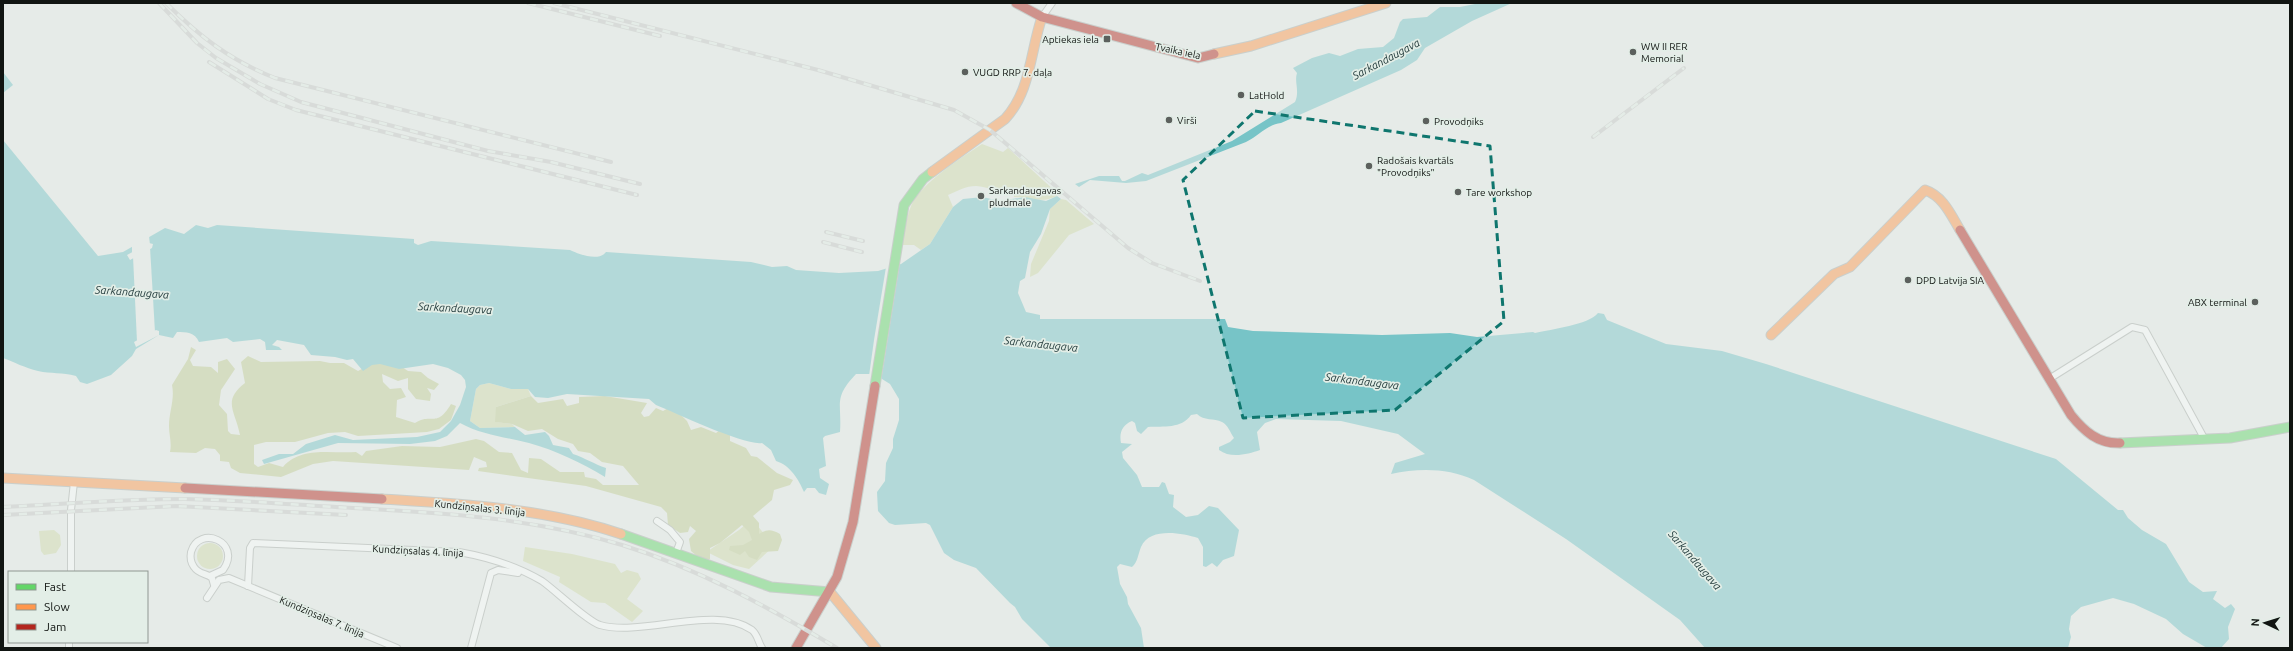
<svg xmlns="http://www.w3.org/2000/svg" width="2293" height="651" font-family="Ubuntu,sans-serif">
	<rect width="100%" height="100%" fill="#e6ebe8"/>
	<g fill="#d0daab">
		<path d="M982 144 1003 152 1008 148 1057 193V196C1040 204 1032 197 1014 197V193L1012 191C993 193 991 187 976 186 966 186 957 191 948 195L953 207 930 244 921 250 914 245H902C905 233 906 218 911 206 921 183 961 158 982 144Z"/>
		<polygon points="1061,199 1066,200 1094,224 1069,235 1038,273 1030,277 1031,264 1049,221 1050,209"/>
		<polygon points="489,383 511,389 528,389 531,396 496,407 496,422 512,424 515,427 480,428 470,421 476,389 480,385"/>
		<polygon points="752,519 774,546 749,569 733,565 709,553 708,551 739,530"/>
		<polygon points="54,530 60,535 61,545 56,553 44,555 41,551 39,531"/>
		<circle cx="210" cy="556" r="13"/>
		<polygon points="525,547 572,554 615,564 621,573 627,570 638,573 641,579 627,599 643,611 632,622 605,603 591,602 559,582 560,577 523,561"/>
	</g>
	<path fill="#c2cc96" d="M191 347 196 350 190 360 193 366 211 367 218 373V362L227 359 235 369 221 390 219 405 227 414 228 431 231 434 240 435C235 410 222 401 245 383L241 362 248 356 261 362 320 361 330 363H344L358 371 375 362 396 363 408 371 421 372 428 378 439 384 434 390 427 388 431 394 430 401 416 399 408 389V378L398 381 382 374 383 382 390 389 401 388 406 397 397 400 396 417 415 423C432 412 436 429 451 404L456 406 451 420 439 429 427 432 358 436 345 432 328 433 295 442H266L254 445V464L258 467 269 463 283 467C301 446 332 454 356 452L362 456 366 451 402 446 440 447 476 439 484 441 499 452 512 453 521 470 528 473 529 458 541 459 560 472H584L585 477 596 479 603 485H639L623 466 602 462 590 453 578 451 573 444 558 439 542 429 528 431 512 424 495 422 496 407 531 396 538 403 563 399 567 406 579 403V397L605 396 647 403 641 413 644 417 649 416 656 408 663 411 672 406 687 421 691 430 701 427 716 433 721 429 730 431V441L746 448 751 456 757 457 777 473 793 480 790 485 774 490 772 500 753 516 759 523V534C767 529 771 529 780 534L782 540 778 551 762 552 757 560 749 557 745 551 740 555 729 550 730 546 743 545 752 540 749 532 742 525 720 543 710 548V559L704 562 691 551 689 539 696 531 690 526 688 532 680 533 668 525 667 513 661 507 586 486 478 471 479 468 487 467 486 462 474 457 469 470 333 461 313 464 281 477 240 473 231 468 229 462 220 461V455L215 449 205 448 196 453 170 452C172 443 169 435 169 426 169 412 175 399 172 385L188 359Z"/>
	<g fill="#77c4c7" fill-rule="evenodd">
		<path d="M1480 3H1512L1472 21 1425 48 1417 60 1401 70 1281 123C1266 125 1259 136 1246 142L1146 181 1126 183 1090 180 1079 187 1075 184 1099 176H1119L1122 181H1125L1142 173 1148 175 1232 141 1295 102C1300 91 1294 82 1297 73L1293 68 1312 58 1329 53 1340 56 1358 49 1383 47 1394 38 1400 22 1403 19 1427 17 1440 7H1460Z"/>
		<polygon points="3,72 13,85 3,93"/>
		<path d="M3 140 98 256 123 252 165 228 184 234 196 225 208 228 217 225 414 239V243L418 245 431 241 570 250C578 254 599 262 606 252L751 262 772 267 787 266 796 270 839 273 878 271 901 264 930 244 953 207 963 199 983 197 999 201 1025 197 1046 201 1057 196 1061 199 1050 209 1041 234 1030 252 1025 278 1020 281 1018 293 1026 312 1040 315V319H1225L1228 327 1253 331 1382 335 1450 333 1477 337 1533 332 1535 333C1552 329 1588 325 1598 313L1604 314 1607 320 1666 344 1722 351 1766 364 2056 459 2118 510H2123L2128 518 2142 530 2166 544 2189 582 2203 592 2217 591 2213 599 2225 608 2231 604 2235 609 2228 627 2229 639 2221 648H2207L2183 634 2166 619 2134 604 2113 598 2081 607 2071 616 2069 629 2071 637 2068 648H1705L1680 620 1566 539 1474 480C1448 468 1419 468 1391 474L1395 463 1425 454 1398 434 1341 421 1276 419 1265 423 1257 432 1260 450C1248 454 1231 459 1219 450V447L1230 442 1234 438C1230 432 1228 425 1222 422 1214 418 1204 421 1197 414L1191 415C1181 429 1164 426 1148 427L1141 434 1137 431 1135 423 1132 421C1122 425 1119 433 1121 443L1132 444 1122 452 1123 458 1137 475 1142 487H1159L1162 482 1165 483 1169 494 1174 495 1173 507 1186 517 1198 515 1209 506 1218 508 1239 530 1234 556 1223 560 1217 567 1212 563 1206 567 1203 566V547L1198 538C1181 533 1150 527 1141 547 1138 554 1138 562 1132 567L1120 564 1117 567 1120 584 1127 597 1128 604 1141 628 1144 648H1051L1022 619 1015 607 1010 603 976 568 954 560 944 553 930 525 926 523 895 525 889 523 878 511 877 492 885 481 886 463 893 448V439L899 420V399L890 384 882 379 870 374H856C833 398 842 403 840 432L825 436 823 438 826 466 819 469 820 478 829 484 826 495 819 493 815 488H807L804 492C799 480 790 465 776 461L771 450 762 443C745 446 676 413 656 405L649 399 567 394 548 398 535 397 528 389H511L489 383 480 385 476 389 470 421 480 428 515 427 525 435 545 432 549 436 553 445 569 448 573 454C585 458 594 464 606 468L605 477C582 463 555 450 529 443 505 437 482 435 460 423L447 436 435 441 410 444 338 443 264 464 262 460 279 454H293L306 444 335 435 353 440 417 437 440 432 451 421 460 405 466 387 465 380 461 375 448 368 433 364 399 369 380 364 372 365 363 371 353 359 347 360 335 357 311 355 304 345 277 340 272 345 279 347 282 350H266L265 342 260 339 233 342 227 338 199 342C195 332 186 332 177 332L173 338 159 335 136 349 132 356 111 375 87 384 80 382 76 376C62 372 51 374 38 371 25 368 14 362 3 358ZM149 243 153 244 152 248 130 260 127 255ZM156 330 159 331V335L136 347 134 342Z"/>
	</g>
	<g fill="#e6ebe8">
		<polygon points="149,236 150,245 132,254 132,245"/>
		<polygon points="150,247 155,332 137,342 133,256"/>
		<polygon points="900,262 881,381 869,376 874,340 886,267"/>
	</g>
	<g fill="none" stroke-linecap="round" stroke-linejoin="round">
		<defs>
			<g id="street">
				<polyline points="1042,17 1052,3"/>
				<polyline points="2049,379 2132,327 2145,330 2204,438"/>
				<polyline points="657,521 670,530 680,542 676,553"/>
				<polyline points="71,572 71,510 74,482"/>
				<path d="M210 576 223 570C243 542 199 524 191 552 190 557 191 563 194 567 199 575 207 573 212 578L214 585"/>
				<path d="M248 586 250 548 253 543 459 552C487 557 517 566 542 581 555 590 588 622 600 625 643 637 715 604 752 630 758 635 758 642 762 648"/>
				<polyline points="207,598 219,580 229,578 397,648"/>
				<polyline points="69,648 69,642"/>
				<polyline points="471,648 491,573 498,570 518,573"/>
			</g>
			<g id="fast">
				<polyline points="875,386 904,205 923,179 932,172"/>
				<polyline points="2120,443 2230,438 2290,427"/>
				<polyline points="621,534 771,587 830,592"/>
			</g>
			<g id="slow">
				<polyline points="1214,54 1251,46 1386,3"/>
				<path d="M932 172 1005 119C1031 91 1030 52 1042 17"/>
				<path d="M1771 335 1834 274 1850 267 1925 190C1943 196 1951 215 1960 230"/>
				<polyline points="3,478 185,488"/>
				<path d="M382 499C461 504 545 508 621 534"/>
				<polyline points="830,592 876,648"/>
			</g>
			<g id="jam">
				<polyline points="1016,3 1042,17 1198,58 1214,54"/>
				<path d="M1960 230 2071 415C2084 431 2098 444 2120 443"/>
				<polyline points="185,488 382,499"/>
				<polyline points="796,648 837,577 853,522 875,386"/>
			</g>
		</defs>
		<use href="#street" stroke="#a8adaa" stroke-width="8"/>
		<use href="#fast" stroke="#a8adaa" stroke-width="11"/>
		<use href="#slow" stroke="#a8adaa" stroke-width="11"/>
		<use href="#jam" stroke="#a8adaa" stroke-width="11"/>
		<use href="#street" stroke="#fbfcfc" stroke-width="6"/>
		<use href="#fast" stroke="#63d668" stroke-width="9"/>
		<use href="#slow" stroke="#ff974d" stroke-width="9"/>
		<use href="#jam" stroke="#b3261e" stroke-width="9"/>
		<defs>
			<g id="rail">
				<polyline points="159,3 197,43 216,58 260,84 301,102 488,151 551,162 640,184"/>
				<path d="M166 3C200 37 230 60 275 78L611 162"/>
				<polyline points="528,3 660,36"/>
				<polyline points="554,3 818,70 954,110 990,130 1128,248 1152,263 1200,281"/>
				<polyline points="209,62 268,99 296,110 637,195"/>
				<polyline points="1593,137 1684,68"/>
				<polyline points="826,232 863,241"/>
				<polyline points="823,242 862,252"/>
				<path d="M3 507C63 504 124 499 185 499 241 500 297 505 353 508 445 513 534 518 622 545 699 569 768 607 837 648"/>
				<polyline points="3,515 176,506 346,515"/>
			</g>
		</defs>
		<use href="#rail" stroke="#c7c8c7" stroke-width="4"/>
		<use href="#rail" stroke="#e3eee7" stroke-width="2.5" stroke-dasharray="8" stroke-linecap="butt"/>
	</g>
	<path d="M0 0H2293V651H0ZM1255 111 1490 146 1504 321 1395 410 1243 418 1183 180Z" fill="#e6ebe8" fill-opacity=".55" fill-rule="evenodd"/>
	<path fill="none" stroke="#0f766e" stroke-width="3" stroke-dasharray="8 5" stroke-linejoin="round" d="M1255 111 1490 146 1504 321 1395 410 1243 418 1183 180Z"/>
	<g fill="#5c605d" stroke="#e3eee7" stroke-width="1.5">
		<rect x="1103" y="35" width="8" height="8" rx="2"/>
		<circle cx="1633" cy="52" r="4"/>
		<circle cx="965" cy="72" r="4"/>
		<circle cx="1241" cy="95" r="4"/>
		<circle cx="1169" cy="120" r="4"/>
		<circle cx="1426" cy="121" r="4"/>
		<circle cx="1369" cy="166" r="4"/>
		<circle cx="1458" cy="192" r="4"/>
		<circle cx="981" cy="196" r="4"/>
		<circle cx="1908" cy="280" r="4"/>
		<circle cx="2255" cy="302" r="4"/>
	</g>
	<g text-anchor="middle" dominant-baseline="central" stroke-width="3.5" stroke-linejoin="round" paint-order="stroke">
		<g font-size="10" fill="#111512" stroke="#e3eee7" text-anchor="start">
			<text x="1099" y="39" text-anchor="end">Aptiekas iela</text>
			<text x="1641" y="46">WW II RER<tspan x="1641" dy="12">Memorial</tspan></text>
			<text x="973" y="72">VUGD RRP 7. daļa</text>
			<text x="1249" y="95">LatHold</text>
			<text x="1177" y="120">Virši</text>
			<text x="1434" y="121">Provodņiks</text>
			<text x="1377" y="160">Radošais kvartāls<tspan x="1377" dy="12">"Provodņiks"</tspan></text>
			<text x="989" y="190">Sarkandaugavas<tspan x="989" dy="12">pludmale</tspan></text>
			<text x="1466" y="192">Tare workshop</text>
			<text x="1916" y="280">DPD Latvija SIA</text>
			<text x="2247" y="302" text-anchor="end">ABX terminal</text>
		</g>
		<g font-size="10" fill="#111512" stroke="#e3eee7">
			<text transform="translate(1178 51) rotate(12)">Tvaika iela</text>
			<text transform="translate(480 508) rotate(6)">Kundziņsalas 3. līnija</text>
			<text transform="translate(418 551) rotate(3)">Kundziņsalas 4. līnija</text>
			<text transform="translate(322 617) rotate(23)">Kundziņsalas 7. līnija</text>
		</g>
		<g font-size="11" font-style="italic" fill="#1d3637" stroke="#e3eee7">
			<text transform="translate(1386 59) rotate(-28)">Sarkandaugava</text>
			<text transform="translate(132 292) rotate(4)">Sarkandaugava</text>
			<text transform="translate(455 308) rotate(3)">Sarkandaugava</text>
			<text transform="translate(1041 344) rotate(6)">Sarkandaugava</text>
			<text transform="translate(1362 381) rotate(7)">Sarkandaugava</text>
			<text transform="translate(1695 560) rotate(49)">Sarkandaugava</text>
		</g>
	</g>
	<rect width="2293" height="651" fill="none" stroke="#111512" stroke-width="8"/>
	<rect x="8" y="571" width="140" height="72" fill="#e3eee7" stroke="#8f9792"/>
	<rect x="16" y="584" width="20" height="6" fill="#63d668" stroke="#8f9792"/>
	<text x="44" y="591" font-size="12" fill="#111512">Fast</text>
	<rect x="16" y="604" width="20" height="6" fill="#ff974d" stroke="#8f9792"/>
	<text x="44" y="611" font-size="12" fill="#111512">Slow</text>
	<rect x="16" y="624" width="20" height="6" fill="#b3261e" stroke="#8f9792"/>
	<text x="44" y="631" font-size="12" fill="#111512">Jam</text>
	<g transform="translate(2265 623) rotate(274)" stroke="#e3eee7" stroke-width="3" paint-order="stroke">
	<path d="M0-3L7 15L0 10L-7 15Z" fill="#111512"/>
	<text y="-6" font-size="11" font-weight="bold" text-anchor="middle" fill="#111512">N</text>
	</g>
</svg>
